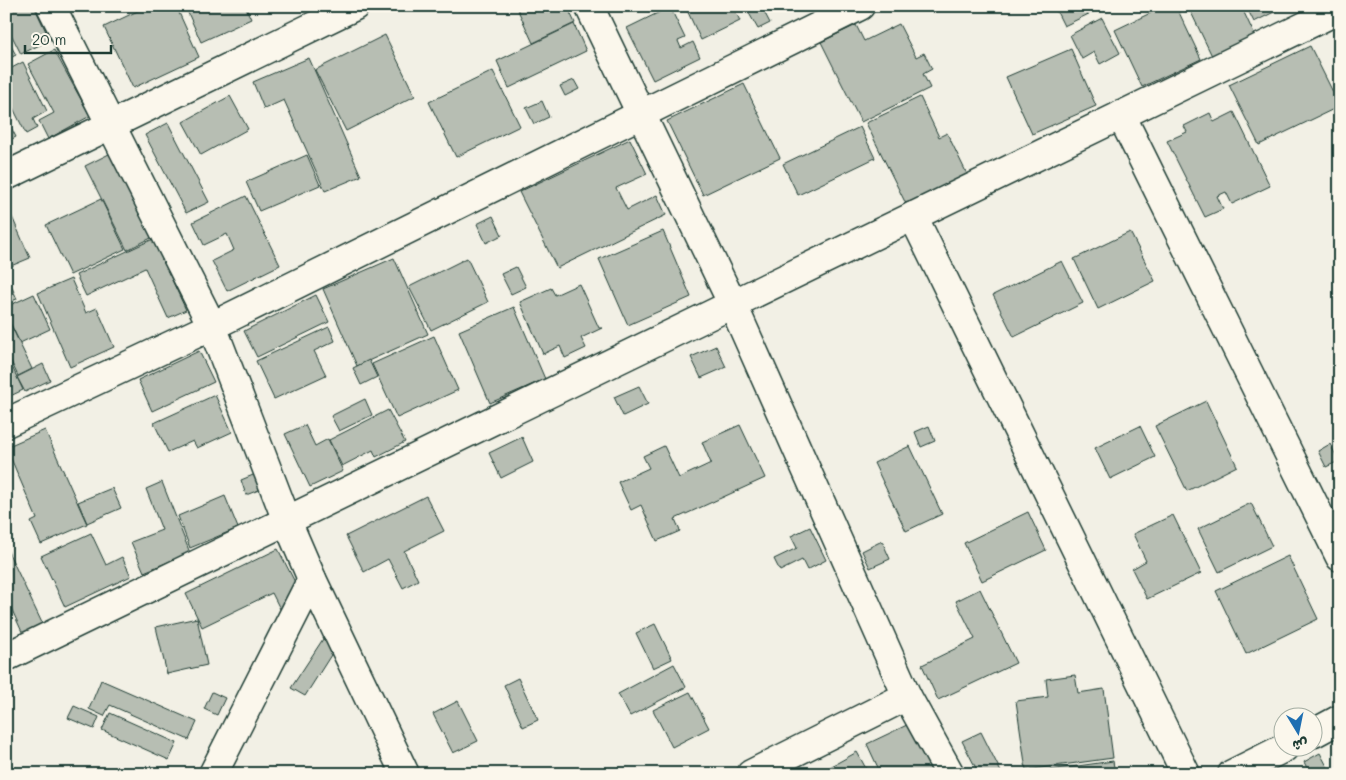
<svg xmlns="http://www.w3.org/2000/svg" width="1346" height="780" font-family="Mali,'Playpen Sans Arabic',sans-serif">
	<rect width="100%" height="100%" fill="#f2f0e5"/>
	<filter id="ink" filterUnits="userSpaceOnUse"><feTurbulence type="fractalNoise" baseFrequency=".02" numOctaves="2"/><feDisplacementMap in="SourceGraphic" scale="10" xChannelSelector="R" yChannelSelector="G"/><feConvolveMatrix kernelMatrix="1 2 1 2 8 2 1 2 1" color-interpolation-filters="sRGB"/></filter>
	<g filter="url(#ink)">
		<g fill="#b7beb3" stroke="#1f3d34">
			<polygon points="6,6 34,6 50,40 21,54 6,24"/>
			<polygon points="148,6 176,6 199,57 133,88 104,27"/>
			<polygon points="185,6 245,6 251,19 201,42"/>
			<polygon points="516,6 567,6 575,23 533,43"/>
			<polygon points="685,6 733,6 740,21 701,40"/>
			<polygon points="749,6 761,6 770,23 758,29 746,8"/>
			<polygon points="1054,6 1100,6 1101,8 1064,26"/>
			<polygon points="1165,6 1176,6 1201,59 1142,87 1115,30"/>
			<polygon points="1188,6 1241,6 1255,36 1212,56"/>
			<polygon points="1246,6 1276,6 1278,10 1254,22"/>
			<polygon points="670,7 685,38 678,41 681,48 693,42 700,57 653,80 627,28"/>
			<polygon points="1102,18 1120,53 1100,64 1094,52 1082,59 1070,35"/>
			<polygon points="574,24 586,51 509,88 497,61"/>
			<polygon points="899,24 916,57 924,53 932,69 923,74 930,88 861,122 821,42 856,25 864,41"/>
			<polygon points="385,35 415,96 346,131 315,70"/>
			<polygon points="6,37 16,55 6,60"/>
			<polygon points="1310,46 1340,106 1259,145 1229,85"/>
			<polygon points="1071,49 1096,106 1032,134 1006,77"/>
			<polygon points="54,50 90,116 48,139 39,121 54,113 28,64"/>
			<polygon points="309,58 361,176 325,191 284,100 264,109 253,82"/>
			<polygon points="23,62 47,111 33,119 37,128 26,134 6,94 6,71"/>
			<polygon points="493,71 520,126 456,157 429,102"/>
			<polygon points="574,80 579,89 565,96 560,86"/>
			<polygon points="744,84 780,158 703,195 667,121"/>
			<polygon points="230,96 248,129 201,155 183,122"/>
			<polygon points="920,97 939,137 947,133 967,174 906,204 866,123"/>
			<polygon points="542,101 549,117 534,124 526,108"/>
			<polygon points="1234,112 1270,186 1232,204 1226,192 1217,196 1223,209 1205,217 1167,141 1187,132 1184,126 1210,113 1214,122"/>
			<polygon points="6,118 16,137 6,142"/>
			<polygon points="168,123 209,202 186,213 145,135"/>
			<polygon points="860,127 875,158 798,195 783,164"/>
			<polygon points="630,139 647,174 616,188 627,210 657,195 666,215 557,268 519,192"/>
			<polygon points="111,153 153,237 127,250 85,166"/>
			<polygon points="307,155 320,185 259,211 246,182"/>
			<polygon points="246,196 280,265 227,291 212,261 234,250 227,234 204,245 193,222"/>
			<polygon points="101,199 125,249 70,275 46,225"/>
			<polygon points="9,210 30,258 6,268 6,211"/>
			<polygon points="493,216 502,235 486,243 477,224"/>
			<polygon points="663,231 691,297 628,325 599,259"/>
			<polygon points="1130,232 1155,281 1098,309 1074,259"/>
			<polygon points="153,239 186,310 168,318 145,268 86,296 76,275"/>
			<polygon points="394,258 428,334 357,366 323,289"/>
			<polygon points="467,258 488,302 431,330 409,287"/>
			<polygon points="1062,261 1083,303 1014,337 993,295"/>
			<polygon points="516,267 526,287 511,294 501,274"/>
			<polygon points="6,274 17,299 6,303"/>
			<polygon points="71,279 86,313 97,308 114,347 70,367 38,293"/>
			<polygon points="579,284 599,328 602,328 581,338 586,348 565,358 560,346 543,354 520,302 551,288 555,295"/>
			<polygon points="34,294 50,329 20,343 6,314 6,307"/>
			<polygon points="316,295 329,322 257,357 244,331"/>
			<polygon points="514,307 545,379 490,403 459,331"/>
			<polygon points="6,315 32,369 18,376 6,351"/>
			<polygon points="329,327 335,341 314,351 326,375 274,399 256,361"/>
			<polygon points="434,336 458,390 397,418 372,364"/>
			<polygon points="716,346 726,367 701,378 691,357"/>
			<polygon points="199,351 214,382 152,411 138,380"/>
			<polygon points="6,354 23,390 6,398"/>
			<polygon points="369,360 377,377 361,385 353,368"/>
			<polygon points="43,364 50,380 25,392 17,377"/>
			<polygon points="639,386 648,404 623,416 614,397"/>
			<polygon points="215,395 232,432 197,448 193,441 168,452 154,423"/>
			<polygon points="365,399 372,415 339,431 331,416"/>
			<polygon points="1206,401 1237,466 1187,491 1155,426"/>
			<polygon points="388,410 405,442 376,457 373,450 342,466 329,440"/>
			<polygon points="305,425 315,446 328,439 343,471 310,487 285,434"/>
			<polygon points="740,425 765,478 675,519 680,531 657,541 641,505 631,510 618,482 649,468 643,456 664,446 679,478 711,463 702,442"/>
			<polygon points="929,426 935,441 921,447 915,432"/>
			<polygon points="1140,426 1155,457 1110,479 1095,448"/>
			<polygon points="45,430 87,524 41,544 31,522 37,519 6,447"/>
			<polygon points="522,437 533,462 501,478 489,453"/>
			<polygon points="1330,444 1339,461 1326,467 1318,451"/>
			<polygon points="910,446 942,514 906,531 874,463"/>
			<polygon points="258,473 264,488 246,495 241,480"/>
			<polygon points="162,482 190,553 144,572 131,542 162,530 146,489"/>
			<polygon points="112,488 121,508 87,523 78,502"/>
			<polygon points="225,496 238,528 190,548 178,516"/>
			<polygon points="426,496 444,531 404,551 418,580 403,588 388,559 364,572 346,536"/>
			<polygon points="1251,503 1272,546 1219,572 1198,529"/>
			<polygon points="1028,512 1046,550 982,581 964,543"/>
			<polygon points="1173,515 1201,573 1147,599 1132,569 1146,561 1133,534"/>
			<polygon points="810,527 826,560 807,570 802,560 780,571 774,559 797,548 791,536"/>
			<polygon points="91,533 106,565 122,557 131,576 65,607 41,556"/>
			<polygon points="882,541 890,559 870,568 862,551"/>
			<polygon points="6,547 43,625 23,634 6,597"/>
			<polygon points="278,549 299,590 284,617 272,593 202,627 186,594"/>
			<polygon points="1288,556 1318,619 1246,654 1216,591"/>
			<polygon points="980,589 1016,663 938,700 922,665 975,639 956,601"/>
			<polygon points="197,618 207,665 167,674 156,627"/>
			<polygon points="655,624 672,659 653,668 636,633"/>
			<polygon points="323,639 336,647 305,696 291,688"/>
			<polygon points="674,664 686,687 630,716 618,694"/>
			<polygon points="1075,675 1078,693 1104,689 1113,758 1026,770 1016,701 1048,697 1046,679"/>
			<polygon points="518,678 538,720 523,727 504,685"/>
			<polygon points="101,680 197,722 189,740 110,705 104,716 89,709"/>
			<polygon points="212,692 225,698 217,715 204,709"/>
			<polygon points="690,692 709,728 672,747 653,710"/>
			<polygon points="458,701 478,741 453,753 433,714"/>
			<polygon points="74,706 99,717 94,729 68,718"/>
			<polygon points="110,713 177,743 169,760 102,730"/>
			<polygon points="909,724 933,774 881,774 867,744"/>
			<polygon points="981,732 1002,774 979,774 962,741"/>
			<polygon points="857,752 869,774 834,774 830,767"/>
			<polygon points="1320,753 1329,770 1321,774 1310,774 1304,762"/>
			<polygon points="1113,761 1115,774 1021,774"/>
			<polygon points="822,768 825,774 811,774"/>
		</g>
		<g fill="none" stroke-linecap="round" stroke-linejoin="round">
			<defs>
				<g id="minor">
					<polyline points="51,6 212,326 287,521 312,579 405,774"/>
					<polyline points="589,6 733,305 907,696 950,774"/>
					<polyline points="1121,115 1340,557"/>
					<polyline points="6,176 355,6"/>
					<polyline points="913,216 1186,774"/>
					<polyline points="6,423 212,326 860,6"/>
					<polyline points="6,657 1340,9"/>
					<polyline points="1314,733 1340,719"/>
					<polyline points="213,774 312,579"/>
					<polyline points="751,774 907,696"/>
					<polyline points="1232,774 1284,748"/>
				</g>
			</defs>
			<use href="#minor" stroke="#1f3d34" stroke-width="31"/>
			<use href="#minor" stroke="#fbf7ec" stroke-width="28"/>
		</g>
	</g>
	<rect width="1346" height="780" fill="none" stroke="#fbf7ec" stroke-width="25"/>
	<rect x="12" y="12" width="1321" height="755" fill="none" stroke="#1f3d34" stroke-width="2" filter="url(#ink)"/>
	<g transform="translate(1298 732) rotate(170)"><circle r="24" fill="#fbf7ec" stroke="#a3ada2"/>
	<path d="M0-4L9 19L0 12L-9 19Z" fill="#1f6fb2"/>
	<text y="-8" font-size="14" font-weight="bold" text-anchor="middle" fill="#1f3d34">ش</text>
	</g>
	<path d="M25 45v8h86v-8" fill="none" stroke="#1f3d34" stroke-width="2.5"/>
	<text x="32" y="45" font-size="15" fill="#1f3d34" stroke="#fbf7ec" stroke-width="4" paint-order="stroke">20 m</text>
</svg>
